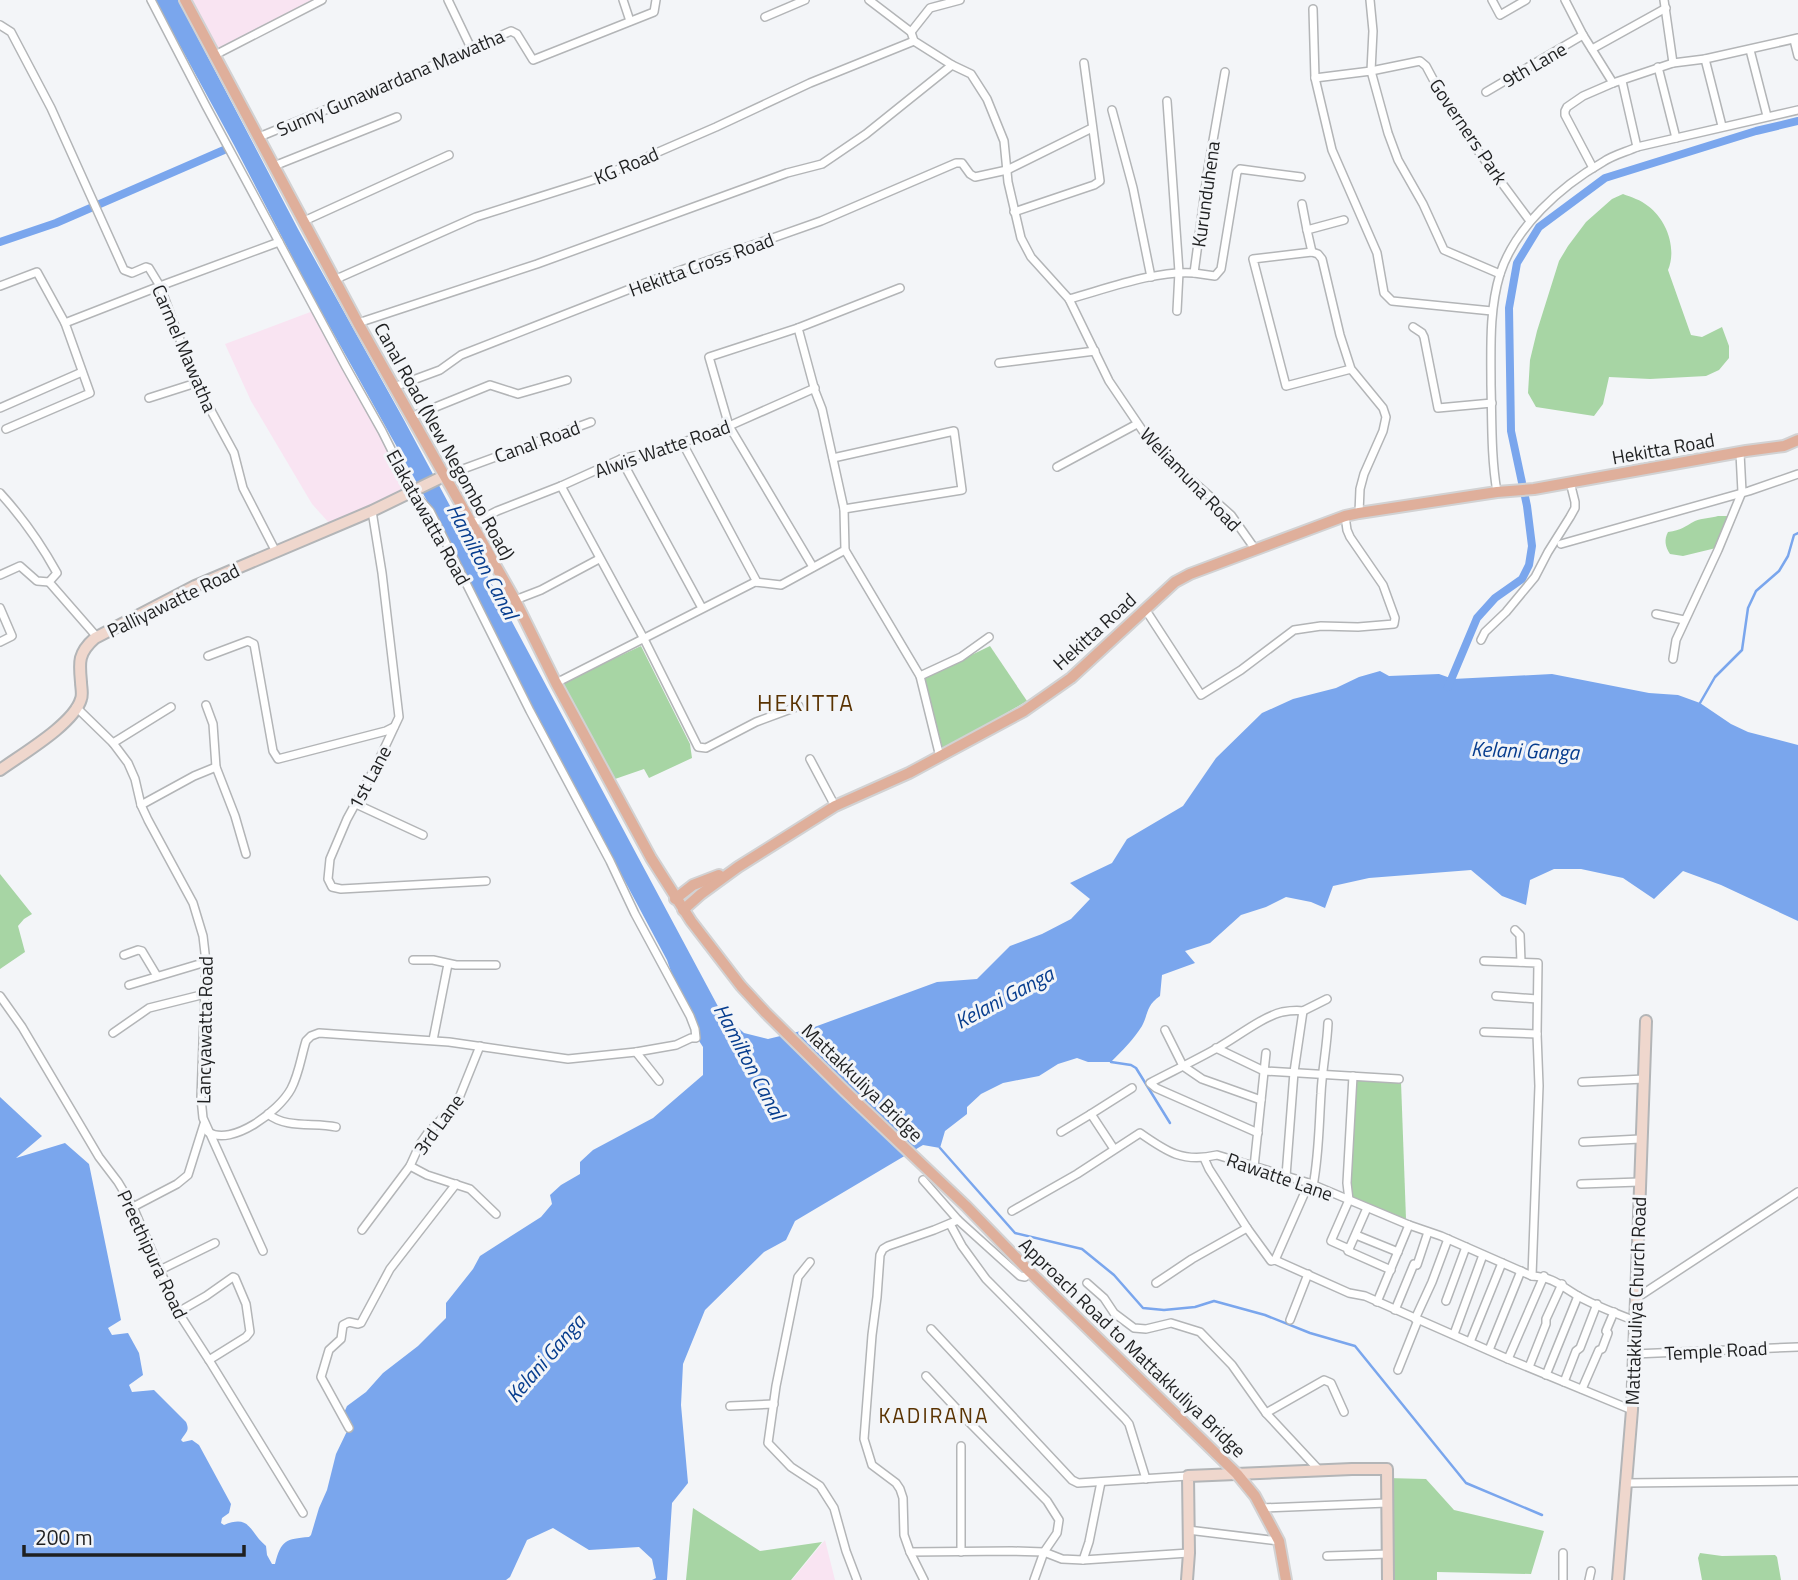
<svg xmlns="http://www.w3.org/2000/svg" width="1798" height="1580" font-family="'Titillium Web',sans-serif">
	<rect width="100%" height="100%" fill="#f3f5f8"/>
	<g fill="#f9e4f2">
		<polygon points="191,0 313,0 216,49"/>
		<polygon points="313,311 408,488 330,524 312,504 251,401 225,344"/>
		<polygon points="825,1540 835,1580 792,1580"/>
	</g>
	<g fill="#a7d5a4">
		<path d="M1623 194C1631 197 1641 200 1648 206 1667 220 1677 249 1668 270L1691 335 1702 337 1722 327 1729 346V358L1719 370 1706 376 1650 379 1609 377 1603 404 1594 416 1536 407 1528 393 1530 360 1537 331 1559 261 1568 246 1586 222 1612 199Z"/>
		<path d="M1718 516H1729L1716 548 1683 556 1670 554C1665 547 1664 539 1668 532 1682 530 1684 527 1695 521 1702 518 1711 518 1718 516Z"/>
		<polygon points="641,646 690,744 692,758 649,778 644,769 615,779 562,683"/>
		<polygon points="990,646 1027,701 943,750 925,682 926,677"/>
		<polygon points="0,874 32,914 24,919 18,926 25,952 0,969"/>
		<polygon points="1356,1079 1401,1082 1406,1219 1348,1197"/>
		<polygon points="1387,1478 1426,1479 1454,1510 1544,1531 1531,1574 1437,1572 1437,1580 1393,1580"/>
		<polygon points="693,1508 760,1551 822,1542 791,1580 686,1580"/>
		<polygon points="1700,1553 1722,1556 1775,1555 1777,1557 1781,1580 1702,1580 1698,1558"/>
	</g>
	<path fill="#7aa6ed" d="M155 0H178L298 229 404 420 721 1012 744 1033 768 1039 809 1029 937 982 977 979 1010 946 1042 934 1071 919 1090 899 1070 883 1112 863 1127 839 1183 806 1216 758 1262 713 1293 699 1336 688 1359 677 1380 671 1389 676 1439 674 1453 679 1552 674 1649 693 1678 695 1700 703 1731 724 1748 732 1798 745V921L1721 885 1683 871 1654 899 1623 878 1581 869H1554L1530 880 1526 905 1502 896 1471 870 1369 878 1333 886 1325 908 1311 902 1286 897 1266 907 1241 915 1210 943 1185 951 1195 963 1162 975 1160 996C1146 1006 1149 1012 1142 1026 1134 1039 1122 1051 1111 1062H1088L1077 1058 1058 1064 1039 1076 1003 1083 981 1094 967 1107V1114L945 1131 940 1148 923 1145 795 1221 786 1240 764 1252 705 1310 683 1364 681 1405 688 1483 672 1503 667 1580H652L656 1578 652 1559 639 1547 589 1550 553 1528 527 1540 510 1577 506 1580H0V1097L42 1136 16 1158 65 1143 89 1164 121 1320 108 1328 112 1335 128 1333 139 1353 143 1375 129 1385 132 1392 154 1390 186 1422C190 1431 186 1432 181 1440L183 1442 192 1440 199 1445 231 1504 229 1513 222 1518 221 1523 224 1525C251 1514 249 1532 266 1546L267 1555 272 1564H275C281 1540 286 1539 309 1537L311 1535 319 1508 327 1490 336 1454 349 1427 343 1415 347 1406 366 1392 383 1373 418 1346 446 1318V1303L473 1269 480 1256 541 1217 552 1204 550 1195 561 1185 580 1174V1162L593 1150 653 1118 703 1075V1047L690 1027 667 960 541 724 431 508 312 295 234 145Z"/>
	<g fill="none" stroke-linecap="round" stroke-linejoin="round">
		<g stroke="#7aa6ed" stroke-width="2.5">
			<polyline points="1700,703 1715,677 1742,650 1748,608 1756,591 1779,571 1788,556 1794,535 1798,533"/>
			<polyline points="1111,1062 1131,1065 1136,1068 1170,1123"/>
			<polyline points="940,1148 1015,1233 1082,1249 1114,1275 1143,1308 1164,1310 1195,1307 1214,1301 1265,1315 1310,1333 1355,1346 1466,1483 1542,1515"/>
		</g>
		<g stroke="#7aa6ed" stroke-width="8">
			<polyline points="0,242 56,223 224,150"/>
			<polyline points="1448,687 1477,618 1495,598 1522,579 1529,565 1532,546 1527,506 1511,431 1509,308 1517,263 1539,227 1605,178 1756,131 1798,121"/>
		</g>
		<defs>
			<g id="street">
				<path d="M151 0 206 106 346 367 382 431 412 491 430 511 530 711 610 861 635 914 690 1016 695 1029 696 1038H691L676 1045 636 1052 568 1059 449 1042 319 1033 311 1036 306 1041C301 1057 299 1074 291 1089 279 1111 232 1147 208 1132"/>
				<polyline points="448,0 471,48"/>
				<polyline points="623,0 630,21"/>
				<polyline points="869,0 911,32 914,41 952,65 971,74 987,99 1004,141 1008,182 1021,238 1031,257 1069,299 1109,381 1153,446 1231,515 1255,549"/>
				<polyline points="1370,0 1373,31 1371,71 1388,133 1398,160 1423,204 1444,250 1500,274"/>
				<polyline points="1492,0 1500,15 1526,0"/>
				<polyline points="1565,0 1583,35 1613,83"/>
				<polyline points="1664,0 1673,63"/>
				<polyline points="1313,9 1315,78 1332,150 1377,253 1384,293 1392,301 1492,311"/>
				<polyline points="765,17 805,0"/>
				<polyline points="0,25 11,32 51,108 124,270 132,273 146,267 149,268 160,286 196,383 234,453 243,488 276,552"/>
				<polyline points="911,32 930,8 960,0"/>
				<polyline points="1794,40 1798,56"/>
				<polyline points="1592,49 1666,8"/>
				<polyline points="1750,50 1767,116"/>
				<polyline points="215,55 322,0"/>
				<polyline points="1705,59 1722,126"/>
				<polyline points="1658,67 1676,138"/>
				<polyline points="1315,78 1371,71 1420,61 1426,66 1434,81 1464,132 1530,221"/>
				<polyline points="1622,81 1637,147"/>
				<polyline points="1486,92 1583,35"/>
				<polyline points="1167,101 1179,272 1177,311"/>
				<polyline points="1112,110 1133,188 1151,277"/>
				<polyline points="259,137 406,77 511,31 517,34 533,60 654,12 656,0"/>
				<polyline points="274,166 397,117"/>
				<polyline points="1593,168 1565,115 1565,111 1567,107 1583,96 1613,83 1673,63 1705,59 1798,38"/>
				<polyline points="1302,204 1307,230"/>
				<polyline points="1014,212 1094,185 1100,181 1084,63"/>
				<polyline points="304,221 449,155"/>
				<polyline points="1312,252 1307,230 1344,220"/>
				<polyline points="1194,273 1215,276 1221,269 1237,172 1240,169 1301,177"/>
				<polyline points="334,280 476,217 596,179 716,127 810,83 914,41"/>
				<polyline points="0,286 37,272 65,323"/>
				<path d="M1069 299C1106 289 1156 270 1194 273L1208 169 1225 72"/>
				<polyline points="358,323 537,264 787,173 822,164 866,134 952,65"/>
				<polyline points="1413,327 1422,333 1424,337 1438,408 1492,403"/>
				<polyline points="798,328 709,357 729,426 813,567"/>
				<polyline points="999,363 1095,351"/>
				<polyline points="1351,369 1286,386 1253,259 1312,252 1318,254 1322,259 1340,335 1351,369 1383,408 1386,417 1383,431 1364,474 1360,489 1359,513"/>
				<polyline points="394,387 440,370 461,355 653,280 821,221 956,163 962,163 970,174 975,177 1007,170 1092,128"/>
				<polyline points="149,398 196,383"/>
				<polyline points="0,408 82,372"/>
				<polyline points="411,417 490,385 518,394 567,380"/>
				<polyline points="6,429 90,393 65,323 160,286 279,242"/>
				<polyline points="682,442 757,582"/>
				<polyline points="833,458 954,431 962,490 844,509"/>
				<polyline points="621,459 702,608"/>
				<polyline points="1057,467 1137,424"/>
				<polyline points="444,476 591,422"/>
				<polyline points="561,486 644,639 698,747 706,748 756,722 799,706"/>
				<path d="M1497 492C1491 457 1492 421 1491 385 1491 348 1489 310 1500 274 1515 227 1561 186 1603 162 1613 155 1626 152 1637 147L1798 110"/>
				<path d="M0 493C22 517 41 544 57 573L49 582 97 637"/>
				<polyline points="372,511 382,573 399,717 376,766 347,819 330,859 328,879 332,887 341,889 486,881"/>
				<polyline points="471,524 497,511 561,486 621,459 667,448 729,426 815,388"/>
				<polyline points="1561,544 1749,491 1798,474"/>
				<polyline points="845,550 920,676 940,757"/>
				<polyline points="0,575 20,566 37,581 49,582"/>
				<polyline points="515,600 541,590 599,559"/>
				<polyline points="0,608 12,636 0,642"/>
				<polyline points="1144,610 1149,615 1201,695 1241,670 1294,630 1321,626 1358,627 1394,624 1395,618 1383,585 1350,537 1347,530 1345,516"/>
				<polyline points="1656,614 1684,620"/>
				<polyline points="1481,640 1485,632 1506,612 1535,577 1548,552 1570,517 1575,508 1575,502 1570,482"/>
				<polyline points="208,656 248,641 254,644 273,751 278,759 386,731 394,727"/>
				<polyline points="1673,659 1676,640 1718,550 1742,492 1740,453"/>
				<polyline points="920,676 961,657 989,637"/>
				<polyline points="556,683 755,582 781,585 845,550 844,509 822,409 815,391 798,328 900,288"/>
				<polyline points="206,705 213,724 216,767 235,816 246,854"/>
				<polyline points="76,707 113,743 128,763 135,779 141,805 148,820 193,903 203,936 206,962 201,1098 203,1118 263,1251"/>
				<polyline points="113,743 171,707"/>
				<polyline points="810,759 835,806"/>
				<polyline points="356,804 423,835"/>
				<polyline points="141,805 194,776 216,767"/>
				<polyline points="1515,930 1520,935 1521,962"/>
				<polyline points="124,955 138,950 142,951 157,976"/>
				<polyline points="413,960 433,960 456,965 496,965"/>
				<polyline points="1484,961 1538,963 1537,1034 1539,1086 1532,1276"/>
				<polyline points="129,985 206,962"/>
				<polyline points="0,996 22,1027 99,1157 118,1182 133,1207 178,1312 209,1360 303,1513"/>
				<polyline points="1496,996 1537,999"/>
				<polyline points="1165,1030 1183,1066 1202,1079 1261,1100"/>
				<polyline points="1484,1032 1537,1034"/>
				<polyline points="113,1033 149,1008 205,994"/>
				<polyline points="433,1040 448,964"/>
				<polyline points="1216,1048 1264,1071 1399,1079"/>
				<polyline points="636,1052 659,1081"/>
				<polyline points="1353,1076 1347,1183 1349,1200 1331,1241 1349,1249 1367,1208"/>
				<polyline points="1582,1082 1644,1079"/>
				<path d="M268 1114C286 1129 315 1122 336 1127"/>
				<polyline points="1061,1132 1091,1114"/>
				<path d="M1258 1133 1156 1088 1150 1083C1173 1071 1196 1060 1219 1047 1237 1037 1262 1017 1282 1012 1288 1011 1297 1010 1303 1011L1327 999"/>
				<polyline points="1583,1142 1640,1139"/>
				<polyline points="1114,1149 1091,1114 1132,1088"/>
				<polyline points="1204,1158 1209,1169 1247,1228 1271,1261 1275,1260 1349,1293 1365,1296 1508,1359 1632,1410"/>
				<polyline points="410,1166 427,1175 470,1189 496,1214"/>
				<polyline points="1254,1167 1266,1053"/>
				<polyline points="1286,1176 1294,1072 1303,1011"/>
				<polyline points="923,1180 958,1220"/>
				<polyline points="1581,1184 1639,1182"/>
				<path d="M1313 1186C1319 1155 1319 1124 1321 1094 1322 1070 1327 1047 1328 1023"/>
				<polyline points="133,1207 177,1184 188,1175 204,1124"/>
				<path d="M1012 1211 1077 1174 1140 1133C1167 1152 1183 1163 1217 1155L1309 1183 1409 1225 1441 1236 1532 1276C1553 1277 1561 1286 1578 1296 1595 1306 1616 1313 1635 1321"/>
				<polyline points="950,1224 962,1246 986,1279 1125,1419 1129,1424 1146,1479"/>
				<polyline points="362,1230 410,1166 420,1144 427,1134 457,1103 480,1046"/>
				<polyline points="1356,1235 1398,1252"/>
				<polyline points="1349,1249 1348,1251 1391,1270"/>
				<polyline points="1275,1260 1309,1183"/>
				<polyline points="810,1262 798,1277 776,1386 768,1443 791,1467 820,1486 834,1508 846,1551 857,1580"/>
				<polyline points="160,1270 215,1243"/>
				<polyline points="1087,1283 1104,1298 1114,1313 1134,1328 1146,1329 1171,1323 1200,1332 1232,1365 1266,1413 1319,1470"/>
				<polyline points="1156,1283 1192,1259 1247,1228"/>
				<polyline points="1635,1299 1798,1192"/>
				<polyline points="1446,1301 1466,1247"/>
				<polyline points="1377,1302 1409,1225"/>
				<polyline points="1395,1310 1414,1264 1417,1265 1428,1232"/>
				<polyline points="178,1312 206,1296 233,1277 235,1278 246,1304 250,1332 246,1337 209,1360"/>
				<polyline points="1415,1319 1432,1282 1448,1239"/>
				<polyline points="1290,1320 1308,1274"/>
				<polyline points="931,1329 1072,1480 1078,1483 1188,1476"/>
				<polyline points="1454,1334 1483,1255"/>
				<polyline points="1470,1342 1502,1263"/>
				<polyline points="1489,1350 1521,1271"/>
				<polyline points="1634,1354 1798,1347"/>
				<polyline points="1508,1359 1544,1276"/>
				<polyline points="1529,1367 1546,1324 1546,1319 1562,1284"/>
				<polyline points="1398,1370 1418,1320"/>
				<polyline points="1546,1375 1578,1296"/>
				<polyline points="1564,1382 1576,1351 1580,1348 1597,1304"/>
				<polyline points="1582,1389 1599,1350 1602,1349 1608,1333 1606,1331 1614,1312"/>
				<polyline points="730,1406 774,1404"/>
				<polyline points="1266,1413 1324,1380 1331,1383 1344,1412"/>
				<polyline points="349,1428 321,1377 329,1350 341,1339 343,1325 349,1322 358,1324 361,1323 390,1269 456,1184"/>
				<polyline points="961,1446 961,1552"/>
				<polyline points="1626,1483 1798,1481"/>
				<polyline points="1262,1508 1387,1503"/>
				<polyline points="1188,1530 1279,1541"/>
				<polyline points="910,1552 1012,1551 1044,1552 1057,1533 1059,1520 1047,1501 968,1421 926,1376"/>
				<polyline points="1563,1553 1563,1580"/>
				<polyline points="1327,1556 1388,1554"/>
				<polyline points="1083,1560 1089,1542 1101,1482"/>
				<polyline points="924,1580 910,1552 904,1535 903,1498 900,1489 896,1483 872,1465 864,1439 872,1335 877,1297 880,1255 883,1249 888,1246 934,1230 958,1220 1020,1276 1025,1277 1030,1272"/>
				<polyline points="1034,1580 1044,1552 1062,1559 1083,1560 1189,1553"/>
				<polyline points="1589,1580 1591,1571"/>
			</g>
			<g id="secondary">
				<path d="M0 770C22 754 74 724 81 699 83 694 81 687 81 682 79 662 78 653 95 638L195 586 372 511 444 476"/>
				<polyline points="1187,1580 1189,1553 1188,1476 1352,1469 1387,1469 1388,1580"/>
				<polyline points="1618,1580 1632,1410 1646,1021"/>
			</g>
			<g id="primary">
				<polyline points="185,0 358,323 515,600 556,683 651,858 691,921 741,986 766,1013 845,1091 966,1206 1030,1272 1237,1474 1255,1496 1279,1541 1286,1580"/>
				<polyline points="675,899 693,885 719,875"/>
				<polyline points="683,910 701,894 738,867 835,806 909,773 1024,711 1071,678 1175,582 1190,574 1345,516 1359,513 1497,492 1534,489 1746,451 1784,446 1798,440"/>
			</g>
		</defs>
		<use href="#street" stroke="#b3b5b7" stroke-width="10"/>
		<use href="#secondary" stroke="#b3b5b7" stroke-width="14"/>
		<use href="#primary" stroke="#d2d2d3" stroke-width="14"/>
		<use href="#street" stroke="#fff" stroke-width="7"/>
		<use href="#secondary" stroke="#efd7cd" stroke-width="10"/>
		<use href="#primary" stroke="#dfaf9b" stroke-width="10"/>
	</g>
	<g text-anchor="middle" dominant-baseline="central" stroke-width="6" stroke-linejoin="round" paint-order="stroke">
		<g font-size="19" fill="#1f2021" stroke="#f3f5f8">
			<text transform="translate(1534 64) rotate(-30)">9th Lane</text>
			<text transform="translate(390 82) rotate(-23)">Sunny Gunawardana Mawatha</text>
			<text transform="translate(1469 131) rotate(56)">Governers Park</text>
			<text transform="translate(626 165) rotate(-23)">KG Road</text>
			<text transform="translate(1205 194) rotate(-82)">Kurunduhena</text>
			<text transform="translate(701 264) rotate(-20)">Hekitta Cross Road</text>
			<text transform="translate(185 348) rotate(67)">Carmel Mawatha</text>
			<text transform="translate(445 441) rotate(61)">Canal Road (New Negombo Road)</text>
			<text transform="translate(537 441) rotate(-20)">Canal Road</text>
			<text transform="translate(662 448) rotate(-19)">Alwis Watte Road</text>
			<text transform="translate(1663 448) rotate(-10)">Hekitta Road</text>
			<text transform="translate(1191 479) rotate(46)">Weliamuna Road</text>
			<text transform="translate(429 517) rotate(61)">Elakatawatta Road</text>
			<text transform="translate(173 600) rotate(-26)">Palliyawatte Road</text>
			<text transform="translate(1094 631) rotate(-42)">Hekitta Road</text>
			<text transform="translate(369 777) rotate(-62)">1st Lane</text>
			<text transform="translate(204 1030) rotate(-89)">Lancyawatta Road</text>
			<text transform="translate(863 1082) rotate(44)">Mattakkuliya Bridge</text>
			<text transform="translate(438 1124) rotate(-54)">3rd Lane</text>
			<text transform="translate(1280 1176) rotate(19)">Rawatte Lane</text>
			<text transform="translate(153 1254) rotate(65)">Preethipura Road</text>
			<text transform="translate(1635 1301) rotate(-88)">Mattakkuliya Church Road</text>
			<text transform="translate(1133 1347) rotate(44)">Approach Road to Mattakkuliya Bridge</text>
			<text transform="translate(1716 1350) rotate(-3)">Temple Road</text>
		</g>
		<g font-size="21" font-style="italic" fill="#073d8e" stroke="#f3f5f8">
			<text transform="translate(483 561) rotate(62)">Hamilton Canal</text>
			<text transform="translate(1525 750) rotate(2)">Kelani Ganga</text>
			<text transform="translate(1004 997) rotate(-28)">Kelani Ganga</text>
			<text transform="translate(750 1061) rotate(62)">Hamilton Canal</text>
			<text transform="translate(545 1358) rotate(-49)">Kelani Ganga</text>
		</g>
		<g font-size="21" letter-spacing="2" fill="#5a3302" stroke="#f3f5f8">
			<text x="934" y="1415">KADIRANA</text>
		</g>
		<g font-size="23" letter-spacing="2" fill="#5a3302" stroke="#f3f5f8">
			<text x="806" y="702">HEKITTA</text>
		</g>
	</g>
	<path d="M24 1545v10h220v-10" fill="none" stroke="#1f2021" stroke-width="3.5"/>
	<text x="35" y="1545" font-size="21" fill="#1f2021" stroke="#f3f5f8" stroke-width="5" paint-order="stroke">200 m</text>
</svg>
